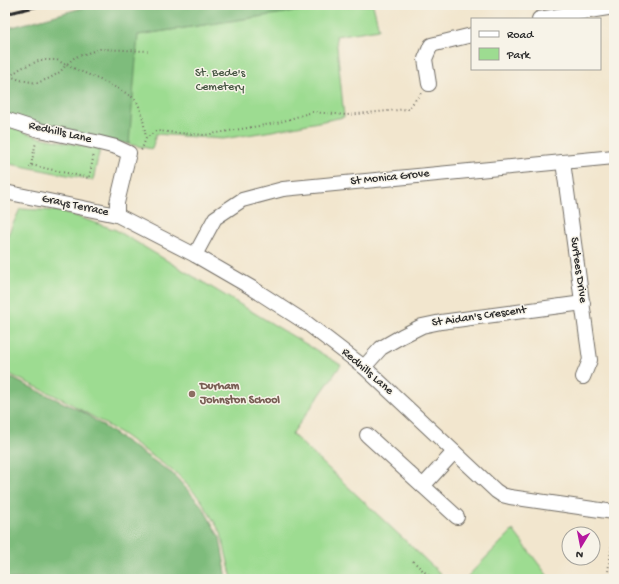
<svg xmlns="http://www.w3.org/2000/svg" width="619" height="584" font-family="'Gochi Hand',sans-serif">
	<rect width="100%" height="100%" fill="#f7f3e8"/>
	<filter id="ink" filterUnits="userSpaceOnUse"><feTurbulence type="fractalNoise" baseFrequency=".025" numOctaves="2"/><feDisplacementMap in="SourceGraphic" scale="8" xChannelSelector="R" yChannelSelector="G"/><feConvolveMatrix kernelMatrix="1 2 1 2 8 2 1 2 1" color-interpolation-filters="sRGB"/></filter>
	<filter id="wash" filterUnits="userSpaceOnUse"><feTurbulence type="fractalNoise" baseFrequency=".012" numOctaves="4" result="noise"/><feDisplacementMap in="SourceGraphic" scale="16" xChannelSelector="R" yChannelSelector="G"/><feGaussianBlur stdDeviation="0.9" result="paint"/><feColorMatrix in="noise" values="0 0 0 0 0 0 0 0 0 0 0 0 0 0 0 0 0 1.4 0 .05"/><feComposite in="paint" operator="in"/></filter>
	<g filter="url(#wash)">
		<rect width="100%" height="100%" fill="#f2e6ce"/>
		<g fill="#9ddc91" stroke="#64845e">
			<polygon points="333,5 373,5 379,29 336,36 344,117 272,131 223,139 156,134 152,149 48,128 138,35"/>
			<polygon points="5,125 38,137 100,149 93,180 5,163"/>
			<polygon points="20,209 61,211 116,230 341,365 292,434 446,579 232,579 221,533 201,500 177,474 122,434 66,401 5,372 5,241"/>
			<polygon points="513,530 550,579 465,579"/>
		</g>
		<g fill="#7ebc7b" stroke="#547453">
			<polygon points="93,5 323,5 324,7 138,35 129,144 48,128 5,113 5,29"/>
			<polygon points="5,375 83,412 173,474 202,506 220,538 227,579 5,579"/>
		</g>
	</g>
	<g filter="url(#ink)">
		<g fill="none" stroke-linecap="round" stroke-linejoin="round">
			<defs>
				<g id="minor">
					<polyline points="539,19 614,7"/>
					<polyline points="429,84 425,59 431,45 472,35"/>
					<polyline points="5,119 39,130 96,142 116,147 129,153 117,203 117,215"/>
					<polyline points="563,162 590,360 583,377"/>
					<polyline points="5,192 117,215 195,255 252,288 308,324 364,367 496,491 502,495 510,497 614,512"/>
					<polyline points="195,255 215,218 242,200 283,189 614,157"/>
					<polyline points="364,367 381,348 402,336 422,326 441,322 583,303"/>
					<polyline points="367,435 457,517"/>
					<polyline points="423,486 454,452"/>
				</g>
			</defs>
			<use href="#minor" stroke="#716c64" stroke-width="16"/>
			<g stroke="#716c64" stroke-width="2" stroke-dasharray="1 3" stroke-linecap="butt">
				<polyline points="5,75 10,76"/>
				<path d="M146 138C144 126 143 113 137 102 133 93 78 70 66 65L60 72 50 78 37 83 20 80 10 76 21 68 41 60H57L66 65 75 57 100 49 148 51"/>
				<polyline points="141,150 142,149 146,138 156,131 205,135 277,123 312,112 347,115 408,109 421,93"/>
				<polyline points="31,165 36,142"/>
				<polyline points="30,168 31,165 89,178 94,154"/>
				<polyline points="413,561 432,579"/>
				<polyline points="112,579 114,577 130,579"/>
				<polyline points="607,579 614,529"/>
			</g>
			<use href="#minor" stroke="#fff" stroke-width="14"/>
			<g stroke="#2b2b2b" stroke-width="3">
				<polyline points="5,6 9,5"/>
				<polyline points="5,14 43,5"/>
			</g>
		</g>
	</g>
	<circle fill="#8d6e63" stroke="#f7f3e8" stroke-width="1.5" cx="192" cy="394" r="4"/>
	<g text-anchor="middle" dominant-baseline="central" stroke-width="3" stroke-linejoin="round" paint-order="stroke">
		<g font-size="12" fill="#485744" stroke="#f7f3e8">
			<text x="220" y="74">St. Bede's<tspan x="220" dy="14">Cemetery</tspan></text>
		</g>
		<g font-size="12" fill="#2b2b2b" stroke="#f7f3e8">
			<text transform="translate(60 133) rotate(13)">Redhills Lane</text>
			<text transform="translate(390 178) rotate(-6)">St Monica Grove</text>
			<text transform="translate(75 206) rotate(12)">Grays Terrace</text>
			<text transform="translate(578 270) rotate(82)">Surtees Drive</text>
			<text transform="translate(479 317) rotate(-8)">St Aidan's Crescent</text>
			<text transform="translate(367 372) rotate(41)">Redhills Lane</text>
		</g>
		<g font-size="12" font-weight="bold" fill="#785e54" stroke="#f7f3e8" text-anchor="start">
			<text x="200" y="387">Durham<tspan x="200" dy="14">Johnston School</tspan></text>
		</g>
	</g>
	<rect width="619" height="584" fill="none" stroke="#f7f3e8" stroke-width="20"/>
	<rect x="471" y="18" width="130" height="52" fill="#f7f3e8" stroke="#a5a39c"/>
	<rect x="479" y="31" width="20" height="6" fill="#ffffff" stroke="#a5a39c"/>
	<text x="507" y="38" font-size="12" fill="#2b2b2b">Road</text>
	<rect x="479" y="48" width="20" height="12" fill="#9ddc91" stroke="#a5a39c"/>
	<text x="507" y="58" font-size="12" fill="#2b2b2b">Park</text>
	<g transform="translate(581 546) rotate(190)"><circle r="19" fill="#f7f3e8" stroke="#a5a39c"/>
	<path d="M0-3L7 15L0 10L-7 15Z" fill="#b5179e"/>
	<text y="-6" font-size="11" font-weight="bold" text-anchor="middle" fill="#2b2b2b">N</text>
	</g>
</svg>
